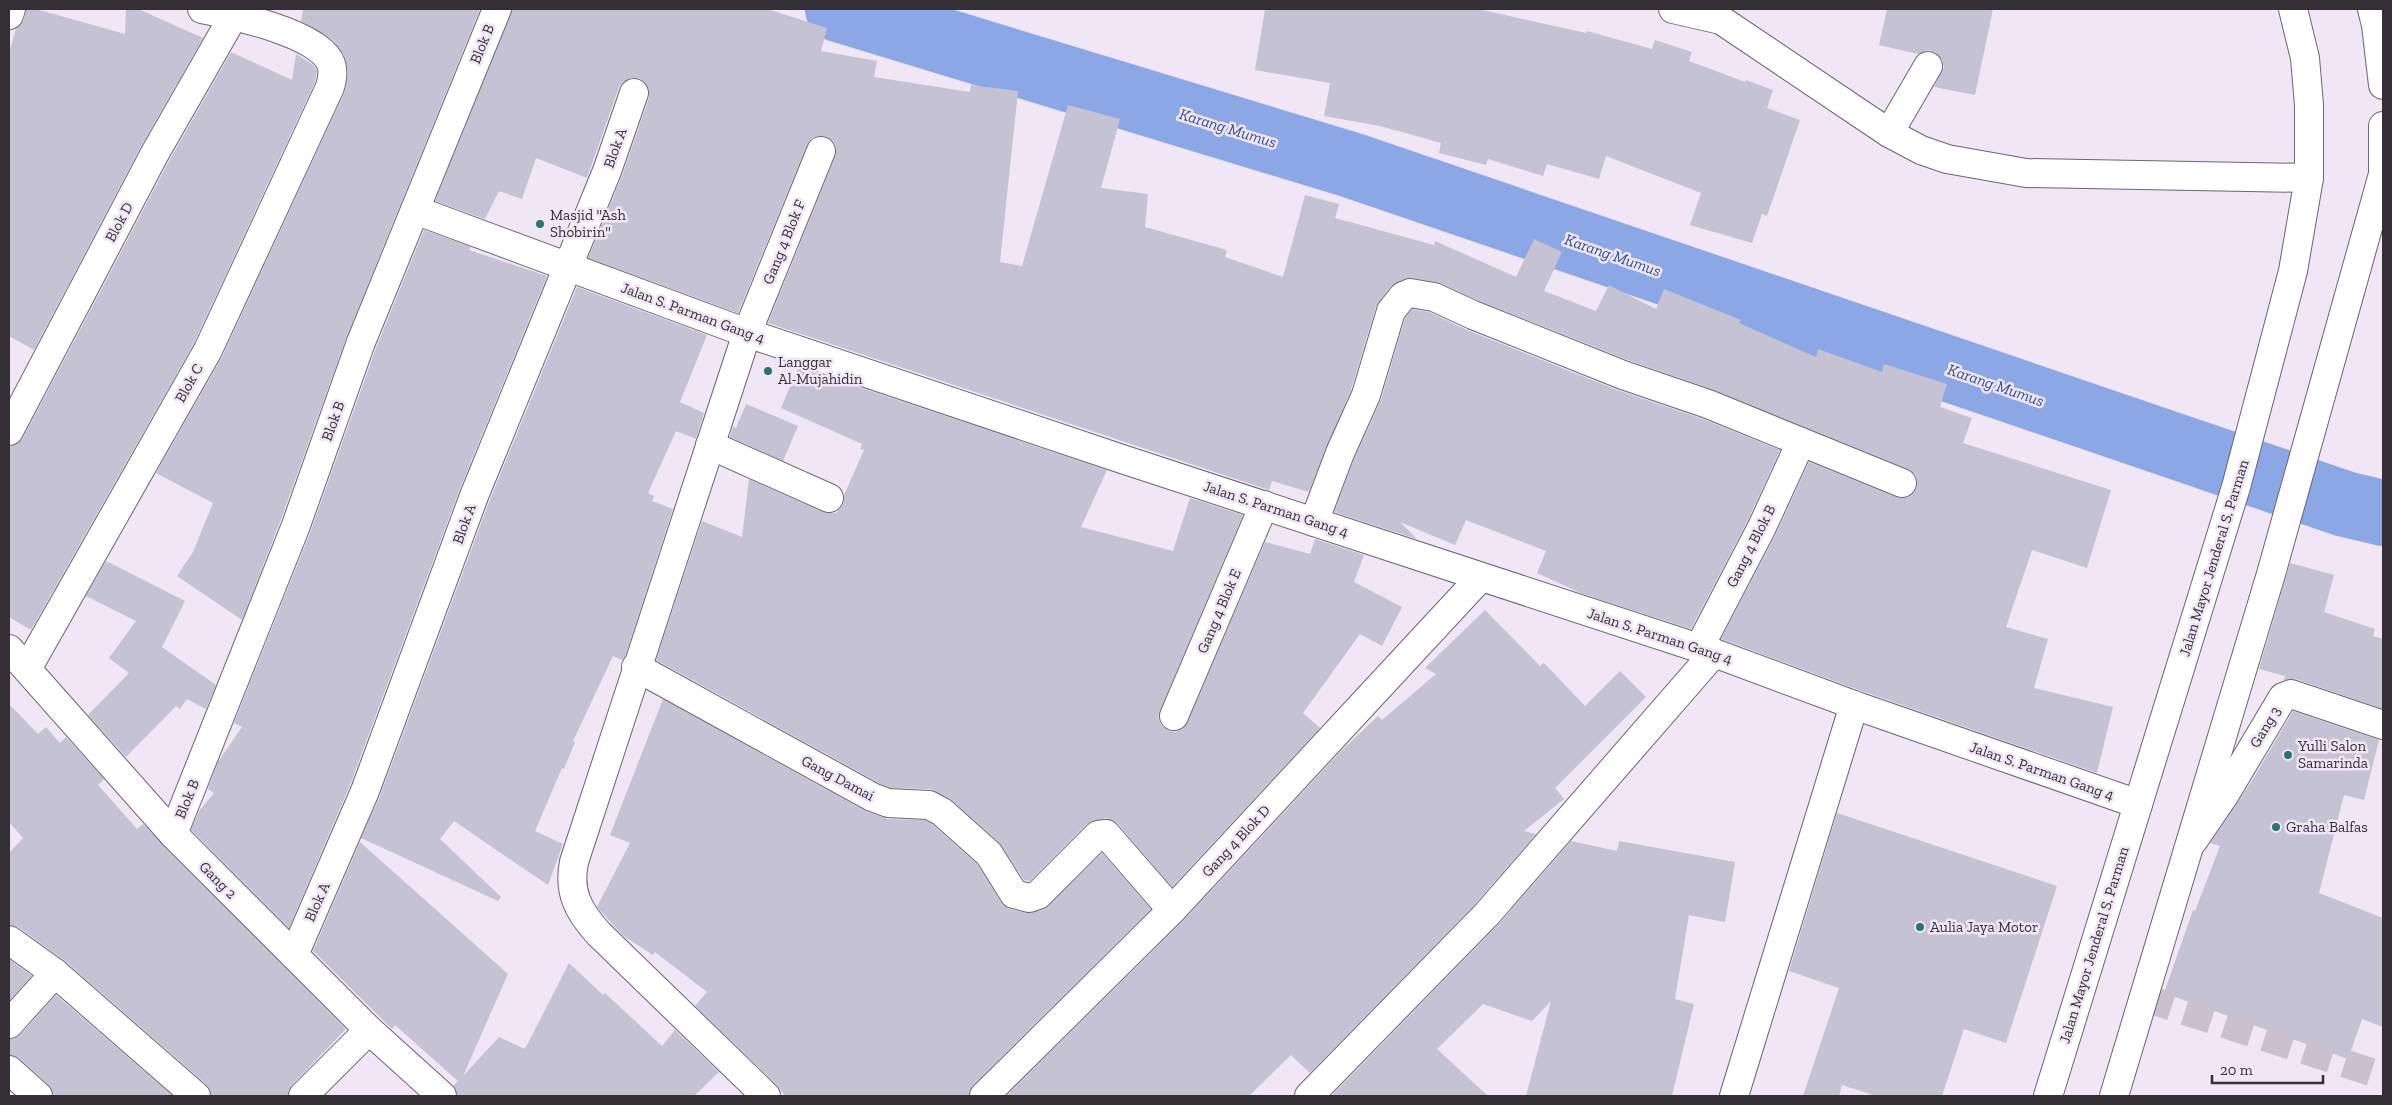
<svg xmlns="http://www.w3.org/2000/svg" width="2392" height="1105" font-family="'Zilla Slab',serif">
	<rect width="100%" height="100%" fill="#f0e6f5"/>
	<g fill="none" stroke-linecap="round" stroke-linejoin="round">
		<polyline stroke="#8ba7e6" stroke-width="66" points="838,9 1351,165 2345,504 2383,513"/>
	</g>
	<g fill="#c4c2d3">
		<polygon points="26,9 36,9 125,34 126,9 138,9 203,38 141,146 34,350 9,336 9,54 16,28 24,20"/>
		<polygon points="303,9 480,9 347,336 280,522 242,620 177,576 193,552 213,503 156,473 222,357 345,91 348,72 344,55 333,40 301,21"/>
		<polygon points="512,9 767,9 827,28 821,51 877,61 874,77 970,92 971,85 1018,91 1000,262 1022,266 1068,105 1120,119 1101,188 1148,194 1145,227 1227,250 1225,257 1283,277 1305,195 1339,204 1335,218 1434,245 1435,241 1516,277 1534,239 1562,252 1544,291 1596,311 1609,285 1656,309 1664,289 1741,320 1739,323 1816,357 1818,349 1882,372 1884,364 1947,384 1940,407 1972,418 1963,443 2111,490 2087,568 2032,550 2006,627 2048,639 2034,688 2113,707 2097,773 1859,690 1721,639 1776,534 1809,462 1896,497 1904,498 1911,496 1917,488 1917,481 1915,474 1908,469 1714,390 1628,360 1479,301 1440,283 1412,278 1404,279 1391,286 1376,307 1351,390 1309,492 1272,481 1269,490 768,323 835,157 836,149 834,142 826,136 818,136 812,138 807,145 738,313 588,258 622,176 649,98 649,90 645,82 640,78 631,78 623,82 619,87 587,178 536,158 522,199 499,191 485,219 435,201"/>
		<polygon points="1265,9 1478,9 1586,33 1587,31 1652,49 1655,40 1692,52 1689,61 1745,82 1746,80 1773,90 1767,108 1800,120 1767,216 1762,214 1752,243 1690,225 1701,193 1606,156 1599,179 1547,164 1543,176 1488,159 1486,165 1439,153 1441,143 1380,126 1324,116 1330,83 1255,70"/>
		<polygon points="1887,9 1993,9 1975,95 1934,87 1944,67 1942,59 1935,52 1928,50 1918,54 1879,45"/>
		<polygon points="231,52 292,80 296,54 312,64 317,71 315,82 194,343 31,630 9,617 9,446 17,444 23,438 169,161"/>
		<polygon points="424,230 471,247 469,250 547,276 459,491 350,785 289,928 191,830 199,811 214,793 208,789 218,762 242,727 234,723 310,533 376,348"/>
		<polygon points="577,287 707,335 680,402 704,413 696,439 676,431 648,493 654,496 652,501 673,509 625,657 622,660 613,656 573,741 575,742 564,769 562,768 535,831 563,844 548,885 454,821 440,839 501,897 498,901 361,838 380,796 489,502"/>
		<polygon points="1412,309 1429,312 1467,330 1617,390 1703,419 1780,450 1748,520 1691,629 1583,594 1537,573 1546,551 1466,520 1455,545 1400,522 1417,539 1334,512 1354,459 1381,400 1405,318"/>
		<polygon points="798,367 1107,470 1081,527 1173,551 1190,498 1243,515 1160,710 1158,717 1161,725 1168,730 1175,732 1183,729 1188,722 1265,542 1310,554 1315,539 1364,555 1354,582 1402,607 1382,646 1360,634 1303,713 1320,728 1172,887 1118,824 1112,820 1105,818 1087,824 1030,881 1024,880 1000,843 949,798 930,789 891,788 879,783 656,660 702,521 742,537 749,479 823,512 836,513 843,505 844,495 864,450 860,449 862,444 781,408"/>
		<polygon points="746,404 798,426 783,461 730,437 733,426 736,428"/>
		<polygon points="106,561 185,601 162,647 216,685 206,709 187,699 180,709 176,706 126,757 88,715 129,673 109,658 136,621 86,596"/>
		<polygon points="2290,563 2334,575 2324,612 2375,629 2373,636 2383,639 2383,709 2296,679 2284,680 2285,676 2259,669"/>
		<polygon points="1485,610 1540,666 1544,663 1585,706 1620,671 1646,697 1555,788 1564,799 1524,831 1536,834 1476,903 1310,1073 1291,1055 1249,1096 1006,1096 1183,921 1342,750 1378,716 1382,720 1436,674 1425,668"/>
		<polygon points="663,699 865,811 887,819 925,820 933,825 977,864 1001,902 1010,909 1026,913 1043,910 1102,853 1151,909 973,1085 969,1096 785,1096 777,1085 695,1006 707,992 655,952 653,955 622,935 597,907 630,843 610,835"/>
		<polygon points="9,704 38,734 46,727 60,743 66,737 104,779 98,785 137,829 143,824 346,1029 292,1085 288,1096 211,1096 206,1084 65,961 18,927 9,925 9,853 23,838 9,822"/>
		<polygon points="2293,711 2379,740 2364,800 2344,795 2319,893 2383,918 2383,1027 2362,1019 2348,1059 2164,993 2193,910 2195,911 2220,846 2210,843 2253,779"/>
		<polygon points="1837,813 2057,886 2006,1043 1964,1029 1942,1096 1876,1096 1842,1085 1839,1096 1803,1096 1839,988 1789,971"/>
		<polygon points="1571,841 1617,851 1619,841 1735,862 1725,922 1689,915 1675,999 1694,1004 1672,1096 1526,1096 1551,1001 1532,1021 1483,1004 1437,1049 1488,1096 1335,1096 1333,1094 1498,925"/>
		<polygon points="360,842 508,974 463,1076 499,1037 525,1049 569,963 603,995 605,993 662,1046 675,1030 719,1072 694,1096 457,1096 453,1086 458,1081 395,1025 392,1029 313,951"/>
		<polygon points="9,959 32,976 9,1001"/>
		<polygon points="56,995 173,1096 53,1096 48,1084 19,1058 9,1055 9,1039 21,1034"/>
	</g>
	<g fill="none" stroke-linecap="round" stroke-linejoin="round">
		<polyline stroke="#cac1cf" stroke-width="28" stroke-dasharray="28 14" stroke-linecap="butt" points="2145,998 2383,1076"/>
		<defs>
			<g id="street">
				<polyline points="1673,9 1721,20 1889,133 1921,150 1947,159 2026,173 2309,178"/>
				<polyline points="9,15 11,9"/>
				<polyline points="1889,133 1928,66"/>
				<polyline points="415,210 747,333 1122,459 1714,653 1854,705 2138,804"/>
				<polyline points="9,431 155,153 234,15"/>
				<polyline points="710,445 829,498"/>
				<polyline points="1314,522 1340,453 1366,395 1391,311 1403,296 1410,293 1434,297 1473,315 1623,375 1708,404 1902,483"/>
				<polyline points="1699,648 1762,527 1801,442"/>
				<polyline points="9,649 173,834 369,1030 442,1096"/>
				<polyline points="636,667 872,797 888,803 929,805 942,812 989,854 1014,894 1029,898 1038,895 1098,835 1106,834 1172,910"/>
				<path d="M27 669 208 350 330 87C332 80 334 72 331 64 320 33 231 15 202 9"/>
				<polyline points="1174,716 1264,505"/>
				<polyline points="173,834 295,528 361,342 497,9"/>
				<polyline points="2193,841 2225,794 2283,697 2291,694 2383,725"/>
				<polyline points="9,940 55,973 196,1096"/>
				<polyline points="294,955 365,791 474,496 607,171 634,93"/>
				<polyline points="9,1024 55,973"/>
				<polyline points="9,1070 38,1096"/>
				<polyline points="303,1096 369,1030"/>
				<path d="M766 1096 599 934C578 911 568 892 574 862L747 333 821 151"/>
				<polyline points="984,1096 1172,910 1481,577"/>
				<polyline points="1309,1096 1487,914 1714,653"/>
				<polyline points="1734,1096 1854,705"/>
			</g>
			<g id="primary">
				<polyline points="2372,9 2376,25 2383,85"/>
				<polyline points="2048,1096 2236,487 2293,271 2309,178 2309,105 2305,58 2293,9"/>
				<polyline points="2114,1096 2271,574 2383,174 2383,126"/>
			</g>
		</defs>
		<use href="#street" stroke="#6d6471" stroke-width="30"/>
		<use href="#primary" stroke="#6d6471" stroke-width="30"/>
		<use href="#street" stroke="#fff" stroke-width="28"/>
		<use href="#primary" stroke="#fff" stroke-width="28"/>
	</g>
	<g fill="#2a7472" stroke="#f0e6f5" stroke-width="2">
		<circle cx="540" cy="224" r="5"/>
		<circle cx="768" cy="371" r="5"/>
		<circle cx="2288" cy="755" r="5"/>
		<circle cx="2276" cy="827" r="5"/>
		<circle cx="1920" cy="927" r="5"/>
	</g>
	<g text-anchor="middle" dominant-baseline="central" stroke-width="5" stroke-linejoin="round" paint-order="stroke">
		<g font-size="15" fill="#332f35" stroke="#f0e6f5">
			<text transform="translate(482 44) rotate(-68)">Blok B</text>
			<text transform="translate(615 148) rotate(-70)">Blok A</text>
			<text transform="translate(119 222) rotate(-62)">Blok D</text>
			<text transform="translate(784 242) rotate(-68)">Gang 4 Blok F</text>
			<text transform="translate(693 313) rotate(20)">Jalan S. Parman Gang 4</text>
			<text transform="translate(189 383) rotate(-61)">Blok C</text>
			<text transform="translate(333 421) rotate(-70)">Blok B</text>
			<text transform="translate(1276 509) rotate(18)">Jalan S. Parman Gang 4</text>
			<text transform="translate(464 524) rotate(-70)">Blok A</text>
			<text transform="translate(1751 546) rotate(-63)">Gang 4 Blok B</text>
			<text transform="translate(2214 558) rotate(-73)">Jalan Mayor Jenderal S. Parman</text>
			<text transform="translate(1219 611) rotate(-67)">Gang 4 Blok E</text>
			<text transform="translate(1660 636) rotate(18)">Jalan S. Parman Gang 4</text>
			<text transform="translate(2265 727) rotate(-59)">Gang 3</text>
			<text transform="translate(2042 771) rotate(19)">Jalan S. Parman Gang 4</text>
			<text transform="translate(838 778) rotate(28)">Gang Damai</text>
			<text transform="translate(187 799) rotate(-68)">Blok B</text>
			<text transform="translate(1236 841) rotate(-47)">Gang 4 Blok D</text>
			<text transform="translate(218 880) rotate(45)">Gang 2</text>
			<text transform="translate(317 902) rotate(-66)">Blok A</text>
			<text transform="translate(2094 945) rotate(-73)">Jalan Mayor Jenderal S. Parman</text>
		</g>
		<g font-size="15" fill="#332f35" stroke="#f0e6f5" text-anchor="start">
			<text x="550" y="215">Masjid "Ash<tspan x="550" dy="17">Shobirin"</tspan></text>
			<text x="778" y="362">Langgar<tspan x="778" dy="17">Al-Mujahidin</tspan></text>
			<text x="2298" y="746">Yulli Salon<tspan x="2298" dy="17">Samarinda</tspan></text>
			<text x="2286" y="827">Graha Balfas</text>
			<text x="1930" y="927">Aulia Jaya Motor</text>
		</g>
		<g font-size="16" font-style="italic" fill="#314d98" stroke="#f0e6f5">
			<text transform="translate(1228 128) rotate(17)">Karang Mumus</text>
			<text transform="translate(1613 255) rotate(19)">Karang Mumus</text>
			<text transform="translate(1996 385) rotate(19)">Karang Mumus</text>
		</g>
	</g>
	<rect width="2392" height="1105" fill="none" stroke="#332f35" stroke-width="20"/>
	<path d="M2212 1075v8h111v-8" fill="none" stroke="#332f35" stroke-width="2.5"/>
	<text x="2220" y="1075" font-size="15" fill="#332f35" stroke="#f0e6f5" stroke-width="4" paint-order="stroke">20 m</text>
</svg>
